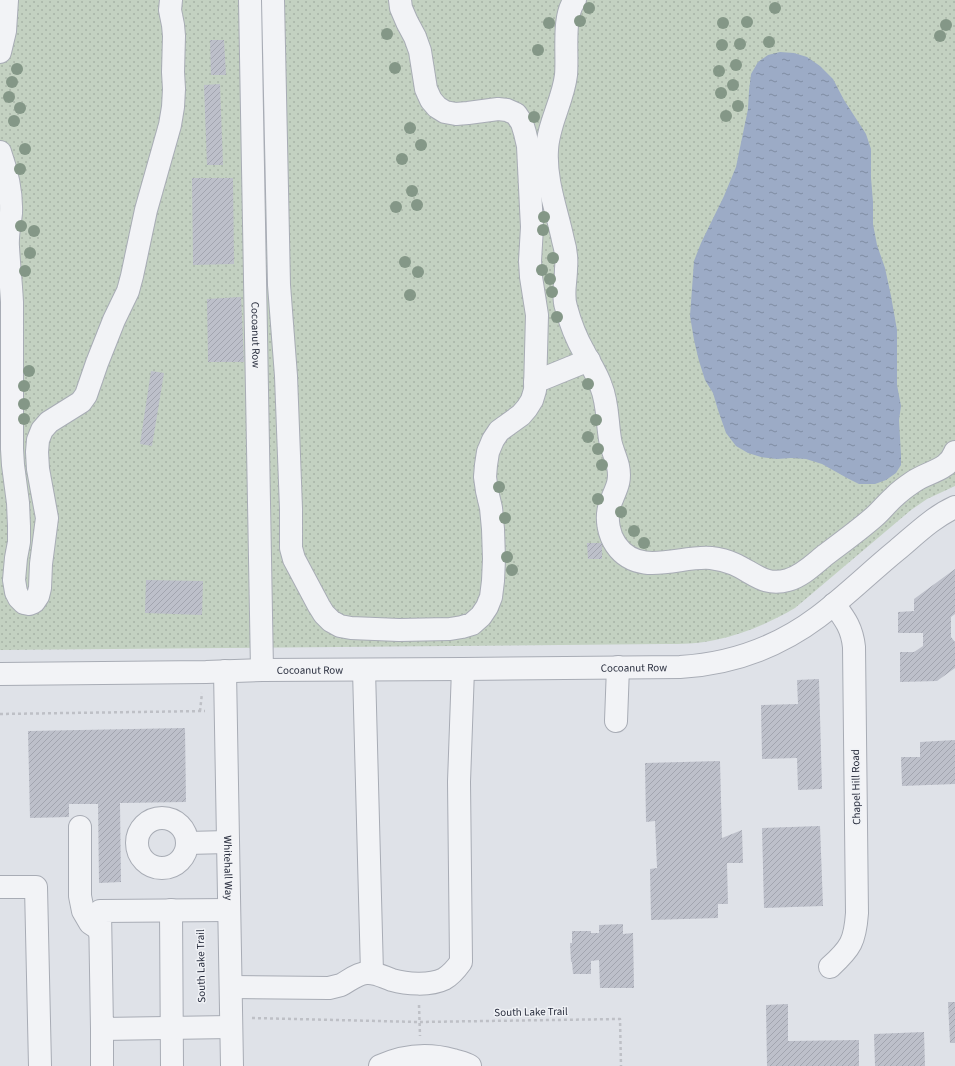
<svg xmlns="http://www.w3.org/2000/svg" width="955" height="1066" font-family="'Source Sans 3',sans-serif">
	<defs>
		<pattern id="grass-dots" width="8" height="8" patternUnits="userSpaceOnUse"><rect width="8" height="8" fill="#c3d1c1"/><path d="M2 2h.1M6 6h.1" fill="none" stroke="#a8b4a7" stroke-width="1.8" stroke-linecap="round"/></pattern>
		<pattern id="water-ripples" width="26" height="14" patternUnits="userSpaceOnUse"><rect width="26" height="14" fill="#9cabc6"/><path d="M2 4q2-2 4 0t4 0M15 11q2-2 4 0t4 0" fill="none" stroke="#7f8ca2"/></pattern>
		<pattern id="building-hatch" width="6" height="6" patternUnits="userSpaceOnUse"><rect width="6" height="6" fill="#bdc0ca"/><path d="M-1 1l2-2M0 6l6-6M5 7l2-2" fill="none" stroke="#a2a5af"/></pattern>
	</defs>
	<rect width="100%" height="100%" fill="#dfe2e8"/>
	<path fill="url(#grass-dots)" d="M0 0H955V486L927 499 911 510 795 608C769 623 744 634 715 640 698 644 681 644 665 644L0 650Z"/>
	<polygon fill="url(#water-ripples)" points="780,52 794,53 807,57 820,66 833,79 844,100 866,134 871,149 871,178 873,202 873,224 877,245 885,268 891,296 897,330 897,385 901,406 899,420 901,455 901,465 896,473 886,480 875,484 859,484 847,478 822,464 806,459 791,458 777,459 761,457 748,453 736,446 726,433 718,410 713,393 705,380 699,361 694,340 690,316 694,261 701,243 724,196 736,167 748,109 749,91 751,74 758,62 768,55"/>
	<g fill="url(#building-hatch)">
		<polygon points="210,40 224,40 226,75 211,75"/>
		<polygon points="220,84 223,165 207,165 204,85"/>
		<polygon points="192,178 233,178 234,264 193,265"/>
		<polygon points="241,297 244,362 208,362 207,299"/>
		<polygon points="151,371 164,373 152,446 140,444"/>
		<polygon points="587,543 602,543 602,559 588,559"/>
		<polygon points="955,569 955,614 951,617 951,637 955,642 955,668 937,681 900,682 900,652 914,652 923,646 923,633 898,633 898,612 914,611 914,599"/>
		<polygon points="146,580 203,581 202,615 145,613"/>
		<polygon points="819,679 822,789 798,790 797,758 762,759 761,705 798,704 797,680"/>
		<polygon points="185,728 186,802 120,803 121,882 99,883 98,804 69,804 69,817 30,818 28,731"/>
		<polygon points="955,740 955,784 902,786 901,757 920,757 920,742"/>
		<polygon points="720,761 722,838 742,830 743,863 727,863 728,904 718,904 718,918 651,920 650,869 657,868 655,821 646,822 645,763"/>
		<polygon points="820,826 823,906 764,908 762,828"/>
		<polygon points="623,924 623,934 633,933 634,988 600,988 599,960 591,961 591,974 573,974 572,962 571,962 570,943 572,943 572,931 591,931 591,933 599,933 599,925"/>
		<polygon points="948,1002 955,1002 955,1043 950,1043"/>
		<polygon points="788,1004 788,1041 859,1040 859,1066 767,1066 766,1005"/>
		<polygon points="924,1032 925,1066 875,1066 874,1034"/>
	</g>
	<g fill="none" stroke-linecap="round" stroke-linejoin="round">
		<defs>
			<g id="minor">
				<path id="s1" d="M250 0 262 670"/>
				<polyline points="273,0 279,285 286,376 291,509 291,548 294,559 319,606 324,614 331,621 340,626 351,628 399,630 450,629 462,627 472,624 481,616 487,607 491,597 493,581 494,559 493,529 491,508 487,491 485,477 486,465 488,452 493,440 499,431 521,415 527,408 532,400 535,390 537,315 531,277 530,261 532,227 531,208 528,146 525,133 522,123 516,114 507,110 498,109 468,113 456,114 445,112 437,107 431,100 426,89 420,51 415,37 407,22 401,8 400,0"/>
				<path d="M575 0C562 16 568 54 566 75 563 101 548 124 547 150 545 181 557 211 563 240 566 250 567 259 566 269 566 282 562 294 566 307 570 322 576 338 584 352 590 364 597 374 601 386 608 403 607 421 610 439 611 448 616 457 618 466 622 485 613 492 609 508 606 520 609 535 616 545 639 578 680 555 711 558 719 559 727 561 734 564 754 573 765 587 788 580 802 576 813 565 824 556 841 543 858 531 874 517 881 511 887 503 894 497 900 491 907 486 913 482 929 471 948 471 955 452"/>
				<polyline points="0,52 5,31 7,0"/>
				<path d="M0 152C7 172 12 192 11 213 10 224 7 235 8 247 9 265 11 284 12 302V449L13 465 18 503 19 526V542L16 558 14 580 16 592 19 598 24 603 29 604 34 602 38 596 40 588 41 564 47 518 38 469 37 452 38 440 42 430 49 422 81 402 86 395 97 363 114 320 128 291 132 276 146 210 170 125 173 107 174 89 173 72 174 36 173 25 170 10 171 0"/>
				<polyline points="535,382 589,360"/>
				<polyline points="364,670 372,973"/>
				<path id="s2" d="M225 671 232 1066"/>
				<path id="s3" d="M0 674 206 672 262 670 463 669 680 667C730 664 778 647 818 617 846 596 870 572 897 550 915 535 933 517 955 507"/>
				<polyline points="616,721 618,667"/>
				<circle cx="162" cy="843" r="25"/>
				<polyline points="80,827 80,896 83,911 90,923 99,929 100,933"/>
				<polyline points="187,843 228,842"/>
				<polyline points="0,887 36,887 40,1066"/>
				<polyline points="171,910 172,1066"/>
				<polyline points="229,910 100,911 102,1029 231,1027"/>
				<path d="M830 967C851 948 855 941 857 913L854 647C852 628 845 619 834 604"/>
				<path d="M231 987 329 988C333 987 337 986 341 985 349 981 356 974 366 973 376 972 383 977 392 980 406 984 430 986 444 979 451 975 456 969 461 962L459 782 463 669"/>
				<polyline points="102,1029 102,1066"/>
				<path d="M380 1066C404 1055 428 1053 453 1060 459 1062 465 1063 470 1066"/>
			</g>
		</defs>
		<use href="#minor" stroke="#a8acb5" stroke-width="24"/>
		<g stroke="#bec0c6" stroke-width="2.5" stroke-dasharray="3 3" stroke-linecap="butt">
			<polyline points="200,711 202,693"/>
			<polyline points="0,714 205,711"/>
			<polyline points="419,1005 420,1036"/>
			<polyline points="252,1018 419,1022 620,1019 621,1066"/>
		</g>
		<use href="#minor" stroke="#f2f3f6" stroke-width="22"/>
	</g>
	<g fill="#849787">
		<circle cx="589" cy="8" r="6"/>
		<circle cx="775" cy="8" r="6"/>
		<circle cx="580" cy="21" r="6"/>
		<circle cx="747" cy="22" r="6"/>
		<circle cx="549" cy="23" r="6"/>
		<circle cx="723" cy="23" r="6"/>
		<circle cx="946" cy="25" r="6"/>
		<circle cx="387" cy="34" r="6"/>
		<circle cx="940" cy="36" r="6"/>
		<circle cx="769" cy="42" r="6"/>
		<circle cx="740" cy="44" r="6"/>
		<circle cx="722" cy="45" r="6"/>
		<circle cx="538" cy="50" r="6"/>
		<circle cx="736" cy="65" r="6"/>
		<circle cx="395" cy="68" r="6"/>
		<circle cx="17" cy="69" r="6"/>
		<circle cx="719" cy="71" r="6"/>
		<circle cx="12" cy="82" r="6"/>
		<circle cx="733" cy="85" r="6"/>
		<circle cx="721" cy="93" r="6"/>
		<circle cx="9" cy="97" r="6"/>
		<circle cx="738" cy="106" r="6"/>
		<circle cx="20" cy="108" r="6"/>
		<circle cx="726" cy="116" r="6"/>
		<circle cx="534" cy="117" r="6"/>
		<circle cx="14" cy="121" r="6"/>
		<circle cx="410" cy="128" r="6"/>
		<circle cx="421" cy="145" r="6"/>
		<circle cx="25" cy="149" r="6"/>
		<circle cx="402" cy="159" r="6"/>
		<circle cx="20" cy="169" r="6"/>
		<circle cx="412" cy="191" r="6"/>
		<circle cx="417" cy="205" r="6"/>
		<circle cx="396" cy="207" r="6"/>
		<circle cx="544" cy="217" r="6"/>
		<circle cx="21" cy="226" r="6"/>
		<circle cx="543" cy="230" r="6"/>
		<circle cx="34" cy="231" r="6"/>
		<circle cx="30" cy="253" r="6"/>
		<circle cx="553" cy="258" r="6"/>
		<circle cx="405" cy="262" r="6"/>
		<circle cx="542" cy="270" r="6"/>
		<circle cx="25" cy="271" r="6"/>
		<circle cx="418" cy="272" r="6"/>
		<circle cx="550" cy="279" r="6"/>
		<circle cx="552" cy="292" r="6"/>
		<circle cx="410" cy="295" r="6"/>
		<circle cx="557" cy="317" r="6"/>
		<circle cx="29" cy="371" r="6"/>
		<circle cx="588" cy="384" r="6"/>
		<circle cx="24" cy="386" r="6"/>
		<circle cx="24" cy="404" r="6"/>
		<circle cx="24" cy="419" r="6"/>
		<circle cx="596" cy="420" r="6"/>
		<circle cx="588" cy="437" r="6"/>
		<circle cx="598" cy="449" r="6"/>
		<circle cx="602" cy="465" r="6"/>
		<circle cx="499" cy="487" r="6"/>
		<circle cx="598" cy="499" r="6"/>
		<circle cx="621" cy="512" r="6"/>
		<circle cx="505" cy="518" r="6"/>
		<circle cx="634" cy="531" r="6"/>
		<circle cx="644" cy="543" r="6"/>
		<circle cx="507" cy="557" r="6"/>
		<circle cx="512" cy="570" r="6"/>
	</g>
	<g text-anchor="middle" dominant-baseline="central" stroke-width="3" stroke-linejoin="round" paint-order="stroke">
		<g font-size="11" fill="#292e3e" stroke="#eff1f5">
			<text stroke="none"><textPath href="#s1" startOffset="335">Cocoanut Row</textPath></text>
			<text stroke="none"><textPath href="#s3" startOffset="634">Cocoanut Row</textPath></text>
			<text stroke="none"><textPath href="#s3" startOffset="310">Cocoanut Row</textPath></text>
			<text transform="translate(856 787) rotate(-91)">Chapel Hill Road</text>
			<text stroke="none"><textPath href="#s2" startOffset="197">Whitehall Way</textPath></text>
			<text transform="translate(201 966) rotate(-91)">South Lake Trail</text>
			<text transform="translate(531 1012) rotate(-1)">South Lake Trail</text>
		</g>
	</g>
</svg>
